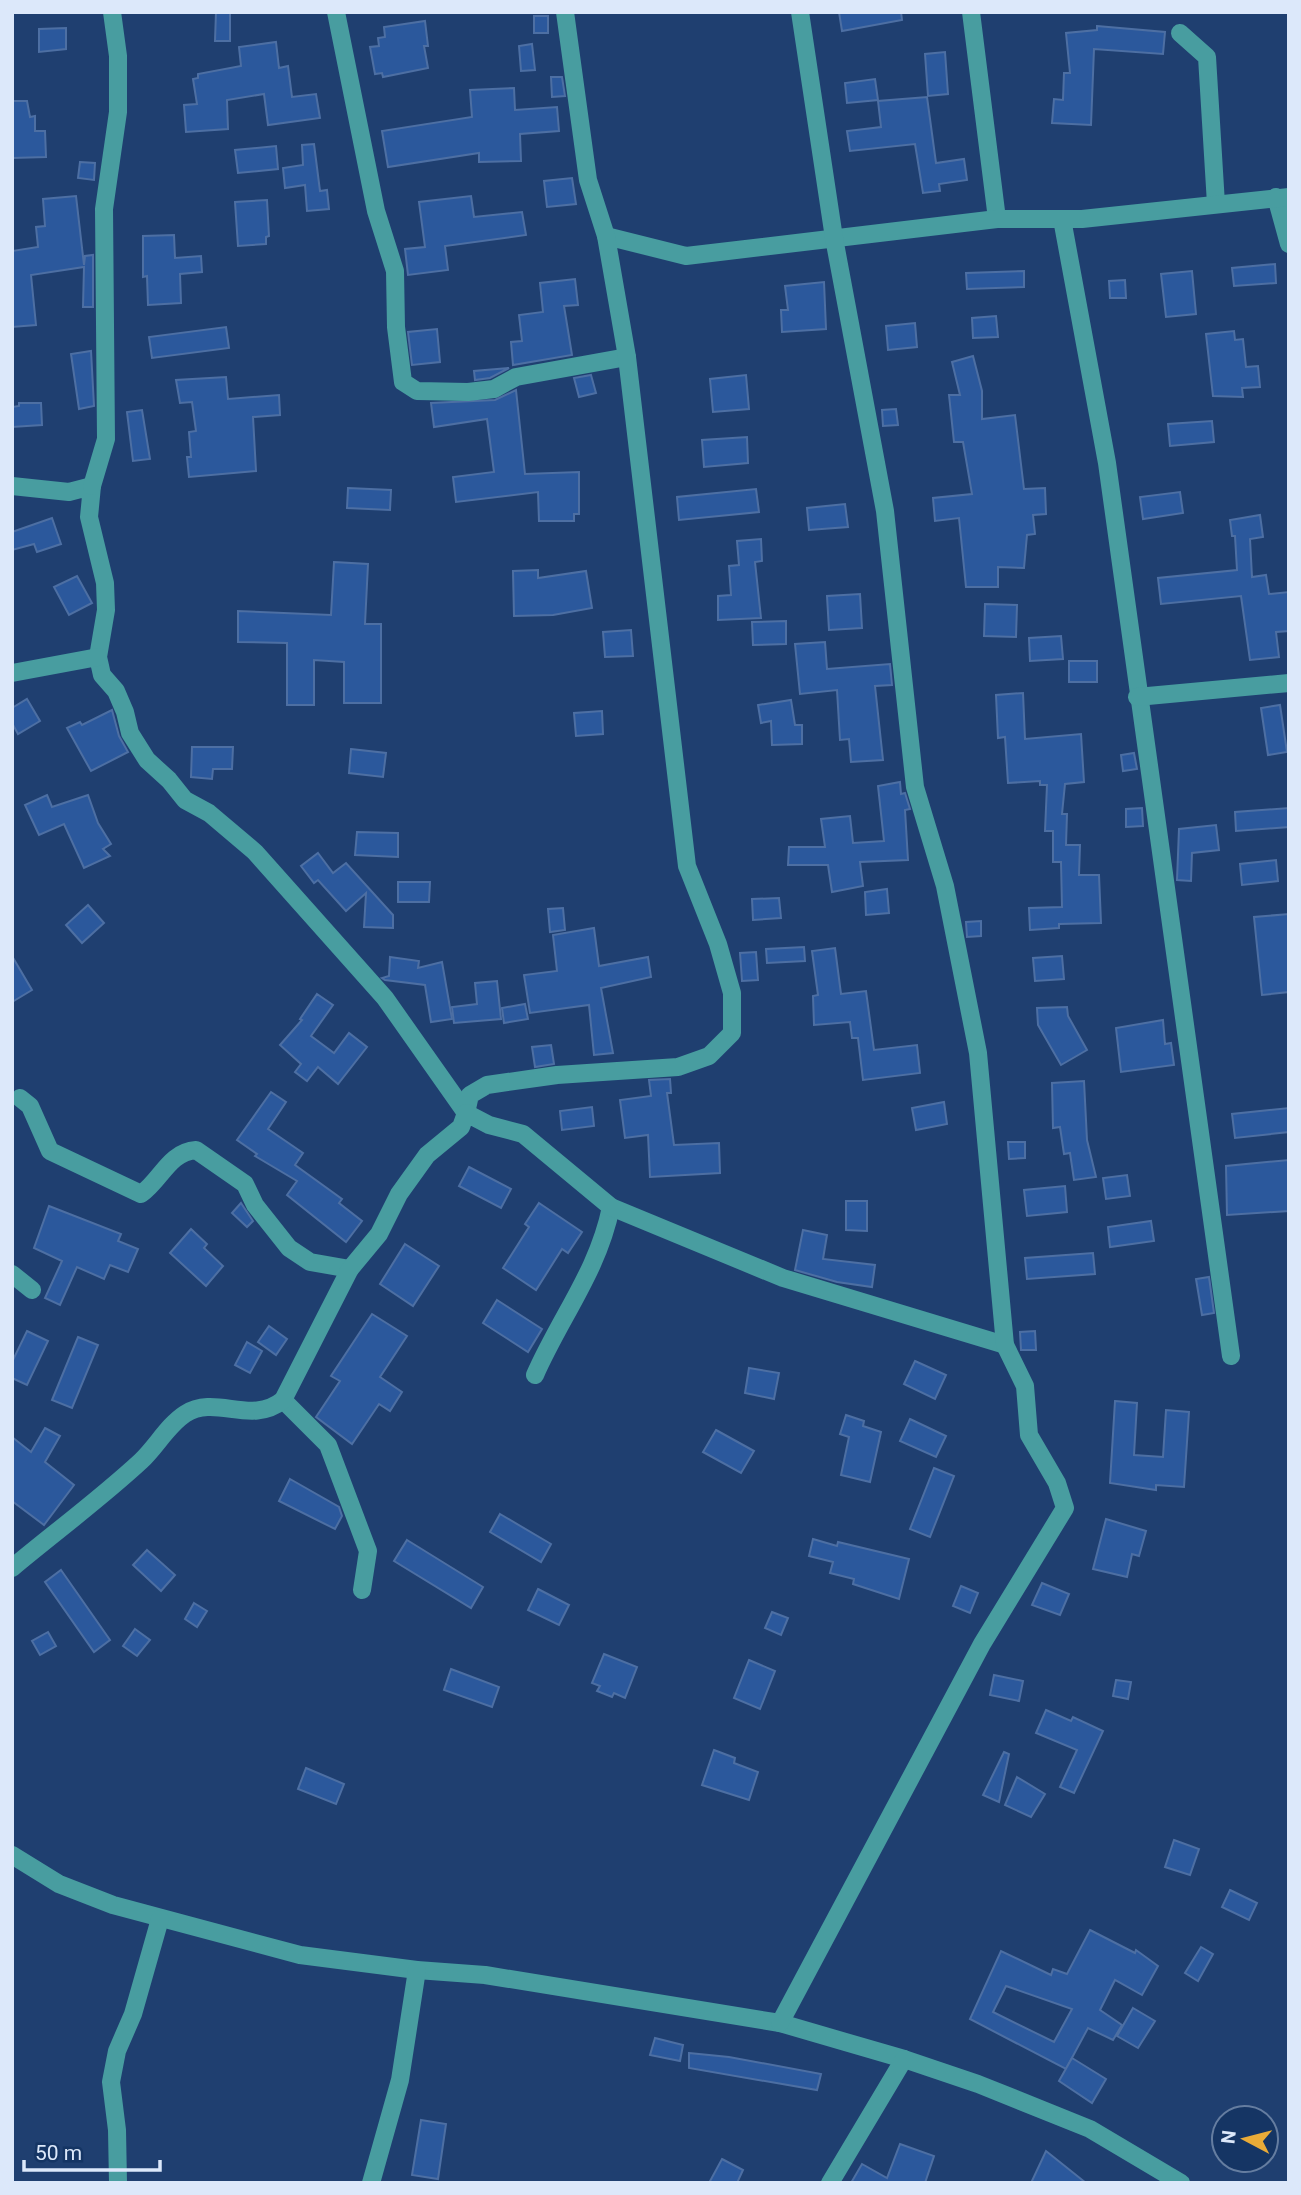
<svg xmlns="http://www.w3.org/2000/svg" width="1301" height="2195" font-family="Roboto,sans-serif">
	<rect width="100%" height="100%" fill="#1f3f70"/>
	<g fill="#2b589c" stroke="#4d6fa3" stroke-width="2" fill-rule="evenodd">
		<polygon points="216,12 230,12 230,41 215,41"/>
		<polygon points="839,12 901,12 902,20 842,31"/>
		<rect x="534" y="16" width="14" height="17"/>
		<polygon points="425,21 428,46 424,46 428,68 383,77 382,73 375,74 370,47 379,46 378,38 385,37 384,27"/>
		<polygon points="1097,26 1165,32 1163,54 1094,49 1091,125 1052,123 1054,99 1063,100 1064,73 1070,73 1066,33 1097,30"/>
		<polygon points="66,28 66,49 39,52 39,29"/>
		<polygon points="276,42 279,68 288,66 292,97 316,94 320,118 268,125 264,94 227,100 228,129 186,132 184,105 197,104 193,79 198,78 198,74 241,66 239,47"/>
		<polygon points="532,44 535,70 521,71 519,46"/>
		<polygon points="945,52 948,94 928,96 925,54"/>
		<polygon points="551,77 562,77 565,96 552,97"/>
		<polygon points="875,79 878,100 847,103 845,83"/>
		<polygon points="514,88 515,110 557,107 559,131 520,134 521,161 479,162 479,153 388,167 382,131 472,117 470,90"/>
		<polygon points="927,97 936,163 964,159 967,180 939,184 940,191 923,193 915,144 850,151 847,131 881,127 878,101"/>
		<polygon points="12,101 27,101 30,117 35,116 35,131 45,131 46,157 12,158"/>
		<polygon points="314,144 320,191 327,190 329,209 307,211 305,185 285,188 283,168 303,165 302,145"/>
		<polygon points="276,146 278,169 238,173 235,150"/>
		<polygon points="80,162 95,163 94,180 78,178"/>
		<polygon points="572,178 576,204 547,207 544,181"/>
		<polygon points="76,196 84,265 85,256 93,255 93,307 83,307 84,267 31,275 36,325 12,327 12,251 38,247 36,227 45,226 43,199"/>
		<polygon points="471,196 474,217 522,212 526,235 445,246 448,270 408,275 405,249 425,247 419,202"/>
		<polygon points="267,200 269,236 266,237 266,244 238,246 235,202"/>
		<polygon points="174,235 175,258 201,256 202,272 180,274 181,303 148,305 147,276 143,277 143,236"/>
		<polygon points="1275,264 1276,283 1234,286 1232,268"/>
		<polygon points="1024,271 1024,287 967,289 966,273"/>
		<polygon points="1192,271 1196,314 1166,317 1161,274"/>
		<polygon points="575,279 578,305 564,306 572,355 513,365 511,342 522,341 519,315 543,312 540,283"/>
		<polygon points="1125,280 1126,298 1110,298 1109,281"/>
		<polygon points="824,282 826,329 782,332 781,310 788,310 785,286"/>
		<polygon points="996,316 998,337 973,338 972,318"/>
		<polygon points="915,323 917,347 888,350 886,326"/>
		<polygon points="226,327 229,348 152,358 149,337"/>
		<polygon points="437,329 440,362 412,365 408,332"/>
		<polygon points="1234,331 1235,340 1243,339 1246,367 1258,366 1260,387 1242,388 1243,397 1213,396 1206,334"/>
		<polygon points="91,351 94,406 79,409 71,354"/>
		<polygon points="973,356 982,391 982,419 1015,415 1024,489 1045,488 1046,514 1033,515 1035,534 1027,535 1024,568 998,567 998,587 966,587 959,518 935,521 933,498 972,494 963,442 954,442 949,395 960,395 952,362"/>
		<polygon points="509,368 490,378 475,380 474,371"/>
		<polygon points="591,375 596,393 579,397 574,378"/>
		<polygon points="746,375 749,409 713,412 710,379"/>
		<polygon points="226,377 228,399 279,395 280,415 253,417 256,471 189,477 187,457 191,457 189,432 196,431 192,402 180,403 176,380"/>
		<polygon points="516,390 525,474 579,472 579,514 574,514 574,521 539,521 538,492 456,502 453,477 494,472 487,419 434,427 431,403 495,400"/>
		<polygon points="19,403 41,403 42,425 12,427 12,407 19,406"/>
		<polygon points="896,409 898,425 883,426 882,410"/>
		<polygon points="142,410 150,459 133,461 127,412"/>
		<polygon points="1212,421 1214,442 1170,446 1168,424"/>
		<polygon points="747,437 748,463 704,467 702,440"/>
		<polygon points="348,488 391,490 390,510 347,508"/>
		<polygon points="756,489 759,512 679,520 677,497"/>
		<polygon points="1180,492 1183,513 1143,519 1140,497"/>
		<polygon points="845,504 848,527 809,530 807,508"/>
		<polygon points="1260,515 1263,537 1250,539 1252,577 1266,575 1269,594 1289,592 1289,631 1276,632 1279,657 1250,660 1241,596 1161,604 1158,578 1237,570 1235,536 1232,536 1230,520"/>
		<polygon points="52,518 61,544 37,552 34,544 12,550 12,532"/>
		<polygon points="761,539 762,561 755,562 761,618 718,620 718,596 731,595 729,566 739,565 737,541"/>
		<polygon points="334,562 368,564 365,624 381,624 381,703 344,703 344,662 314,660 314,705 287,705 287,643 238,642 238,611 331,615"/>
		<polygon points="538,570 538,578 586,571 592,608 553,615 514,616 513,571"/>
		<polygon points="77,576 92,603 69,615 54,587"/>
		<polygon points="860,594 862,628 829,630 827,596"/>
		<polygon points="985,604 1017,605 1016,637 984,636"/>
		<polygon points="786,621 786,644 753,645 752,622"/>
		<polygon points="631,630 633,656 605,657 603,632"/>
		<polygon points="1061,636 1063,659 1030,661 1029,638"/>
		<polygon points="825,642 827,669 890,664 892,685 875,686 883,760 851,762 849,739 840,740 837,690 800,694 795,644"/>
		<rect x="1069" y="661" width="28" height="21"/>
		<polygon points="1023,693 1025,739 1081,734 1084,782 1065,784 1062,814 1067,814 1066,845 1080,845 1079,875 1099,875 1101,923 1059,924 1059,928 1030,930 1029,908 1062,907 1061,862 1053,862 1053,831 1045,831 1047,785 1040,785 1040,781 1008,783 1005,737 998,738 996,695"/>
		<polygon points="27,699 40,721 18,734 12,723 12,708"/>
		<polygon points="791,700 795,725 802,725 802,744 772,745 771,721 761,723 758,705"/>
		<polygon points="1280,705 1287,752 1268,755 1261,708"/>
		<polygon points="112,710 119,736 128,752 91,771 67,728 80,722 82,725"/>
		<polygon points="602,711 603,734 576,736 574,713"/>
		<polygon points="192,747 233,747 232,769 213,769 212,779 191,777"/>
		<polygon points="351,749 386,753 383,777 349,773"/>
		<polygon points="1134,753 1137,769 1123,771 1121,755"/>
		<polygon points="900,782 901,794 905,793 910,809 905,810 908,860 860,862 863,886 832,892 828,865 788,865 789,847 825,847 821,819 850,816 853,843 884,841 878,786"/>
		<polygon points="47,795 52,807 88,795 98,823 111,844 103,849 110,856 84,868 64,824 39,835 25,805"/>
		<polygon points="1142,808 1143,826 1126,827 1126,809"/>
		<polygon points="1289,808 1289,827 1236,831 1235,812"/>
		<polygon points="1216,825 1219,850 1192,853 1191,881 1177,880 1179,829"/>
		<polygon points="357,832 398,833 398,857 355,855"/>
		<polygon points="318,853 333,873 346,863 393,915 393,928 364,927 366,893 346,911 318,880 314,883 301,866"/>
		<polygon points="1276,860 1278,881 1242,885 1240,864"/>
		<polygon points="398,882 430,882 429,902 398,902"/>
		<polygon points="887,889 889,913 866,915 865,892"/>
		<polygon points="779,898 781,918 753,920 752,899"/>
		<polygon points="88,905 104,923 82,943 66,925"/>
		<polygon points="563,908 565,930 550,932 548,909"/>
		<polygon points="1289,914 1289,992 1262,995 1254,917"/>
		<polygon points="981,921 981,936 967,937 966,922"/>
		<polygon points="594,928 599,966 648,957 651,977 601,988 613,1053 594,1055 589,1005 530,1013 524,975 557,971 553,935"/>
		<polygon points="804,947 805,961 767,963 766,949"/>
		<polygon points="835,948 841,994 866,991 874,1050 917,1045 920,1073 863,1080 858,1038 852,1038 850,1022 814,1025 813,996 818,995 812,951"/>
		<polygon points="756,952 758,980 742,981 740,953"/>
		<polygon points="12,956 32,990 12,1002"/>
		<polygon points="1062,956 1064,979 1035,981 1033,958"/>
		<polygon points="390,957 419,961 418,968 442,962 452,1019 431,1022 425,985 385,980 382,978 389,976"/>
		<polygon points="497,981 501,1019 454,1023 452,1007 477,1004 475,983"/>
		<polygon points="317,994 333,1005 311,1036 334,1053 349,1033 367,1047 338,1084 318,1067 307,1081 295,1072 301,1064 280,1045 302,1020 300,1019"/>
		<polygon points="525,1004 528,1019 504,1023 502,1008"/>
		<polygon points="1067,1007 1068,1016 1087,1050 1061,1065 1038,1025 1037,1008"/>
		<polygon points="1163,1020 1165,1044 1171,1043 1174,1065 1121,1072 1116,1028"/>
		<polygon points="551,1045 554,1064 535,1067 532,1047"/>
		<polygon points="670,1079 671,1093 667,1093 674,1145 719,1143 720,1173 650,1177 648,1135 625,1138 620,1100 651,1096 649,1080"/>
		<polygon points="1084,1081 1087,1140 1096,1177 1074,1180 1070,1153 1064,1154 1060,1127 1053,1128 1052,1083"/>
		<polygon points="271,1092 286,1102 268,1129 303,1153 295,1165 342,1199 339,1203 362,1221 346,1242 287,1195 297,1181 255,1156 257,1154 237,1140"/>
		<polygon points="944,1102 947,1124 916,1130 912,1108"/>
		<polygon points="592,1107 594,1126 562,1130 560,1111"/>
		<polygon points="1289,1108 1289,1132 1235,1138 1232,1114"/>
		<polygon points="1008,1142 1025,1142 1025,1158 1009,1159"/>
		<polygon points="1289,1160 1289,1211 1227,1215 1226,1166"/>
		<polygon points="469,1167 511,1189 501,1208 459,1186"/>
		<polygon points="1127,1175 1130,1196 1106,1199 1103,1178"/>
		<polygon points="1065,1186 1067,1212 1027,1216 1024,1190"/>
		<polygon points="846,1201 867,1201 867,1231 846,1230"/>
		<polygon points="241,1203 253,1221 247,1227 232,1213"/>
		<polygon points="539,1203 582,1232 568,1253 562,1249 536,1290 503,1268 529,1227 525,1224"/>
		<polygon points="49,1206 121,1234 118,1241 138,1249 128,1272 110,1265 104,1279 77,1267 60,1305 45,1298 62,1261 34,1248"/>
		<polygon points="1151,1221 1154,1241 1110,1247 1108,1227"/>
		<polygon points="191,1229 207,1244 204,1248 223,1266 206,1286 170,1253"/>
		<polygon points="803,1230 827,1235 823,1259 875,1265 872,1287 837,1282 795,1270"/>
		<polygon points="405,1244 439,1266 413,1306 380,1284"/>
		<polygon points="1093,1253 1095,1274 1027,1279 1025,1258"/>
		<polygon points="1209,1277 1214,1313 1202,1315 1196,1279"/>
		<polygon points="497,1300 542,1329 528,1352 483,1323"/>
		<polygon points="372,1314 407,1336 380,1377 402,1392 390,1411 379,1404 352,1444 316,1417 340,1381 331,1376"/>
		<polygon points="269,1326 287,1339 276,1355 258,1342"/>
		<polygon points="27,1331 48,1341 27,1385 12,1378 12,1362"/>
		<polygon points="1035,1331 1036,1350 1021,1350 1020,1332"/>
		<polygon points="78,1337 98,1345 72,1408 52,1400"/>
		<polygon points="247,1342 262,1351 250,1373 235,1365"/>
		<polygon points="915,1361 946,1375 935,1399 904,1384"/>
		<polygon points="749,1368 779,1373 774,1399 745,1393"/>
		<polygon points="1115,1401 1137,1403 1134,1455 1163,1457 1166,1410 1189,1412 1184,1487 1156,1485 1156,1490 1110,1483"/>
		<polygon points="846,1415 864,1421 863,1426 881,1432 870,1482 841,1475 849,1437 840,1434"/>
		<polygon points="910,1419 946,1436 936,1457 900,1441"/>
		<polygon points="45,1428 60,1436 45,1462 74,1485 44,1525 12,1501 12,1437 31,1452"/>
		<polygon points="716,1430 754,1451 741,1473 703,1452"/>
		<polygon points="934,1468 954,1476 930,1537 910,1529"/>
		<polygon points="290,1479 339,1507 342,1516 335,1529 279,1501"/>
		<polygon points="500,1514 551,1544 541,1562 490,1532"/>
		<polygon points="1106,1519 1146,1531 1139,1556 1132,1554 1127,1577 1093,1569"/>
		<polygon points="813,1539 837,1546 838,1542 909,1559 899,1599 853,1584 854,1579 830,1573 833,1562 809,1556"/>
		<polygon points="407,1540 483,1587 471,1608 394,1561"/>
		<polygon points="147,1550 175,1575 161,1591 133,1565"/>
		<polygon points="61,1570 110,1640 94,1652 45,1582"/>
		<polygon points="1042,1583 1069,1594 1060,1615 1032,1605"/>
		<polygon points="961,1586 978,1593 970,1613 953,1606"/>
		<polygon points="538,1589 569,1605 559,1625 528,1610"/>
		<polygon points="194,1603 207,1611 197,1627 185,1619"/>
		<polygon points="772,1612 788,1618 781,1635 765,1628"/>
		<polygon points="135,1629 150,1640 137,1656 123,1646"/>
		<polygon points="48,1632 56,1646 40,1655 32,1641"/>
		<polygon points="604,1654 637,1667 625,1698 614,1693 612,1697 597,1691 600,1686 592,1683"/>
		<polygon points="749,1660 775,1671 760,1709 734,1698"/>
		<polygon points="451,1669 499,1687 492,1707 444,1690"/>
		<polygon points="994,1675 1023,1681 1019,1701 990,1695"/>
		<polygon points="1116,1680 1131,1682 1128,1699 1113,1696"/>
		<polygon points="1046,1710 1071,1721 1073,1717 1103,1731 1074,1793 1060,1787 1077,1750 1036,1733"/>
		<polygon points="714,1750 735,1758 734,1763 758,1772 749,1800 702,1785"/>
		<polygon points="1004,1752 1009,1754 999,1802 983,1795"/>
		<polygon points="306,1768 344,1784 336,1804 298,1789"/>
		<polygon points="1017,1777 1045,1794 1031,1817 1005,1805"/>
		<polygon points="1174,1840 1199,1849 1190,1875 1165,1867"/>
		<polygon points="1230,1890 1257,1903 1249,1920 1222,1907"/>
		<path d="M1090 1930 1135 1953 1136 1950 1158 1966 1142 1995 1115 1980 1100 2010 1122 2025 1113 2040 1088 2028 1066 2069 970 2019 1001 1951 1051 1975 1053 1969 1067 1974ZM1006 1986 1072 2009 1054 2042 993 2012Z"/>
		<polygon points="1201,1947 1213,1954 1198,1981 1185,1973"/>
		<polygon points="1133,2008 1155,2021 1138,2048 1117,2036"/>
		<polygon points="655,2038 683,2045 680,2061 650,2055"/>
		<polygon points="689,2053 729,2057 821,2074 817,2090 689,2068"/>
		<polygon points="1072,2058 1106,2079 1092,2103 1059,2081"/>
		<polygon points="421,2120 446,2124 438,2179 412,2175"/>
		<polygon points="900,2144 934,2156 925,2183 851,2183 862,2164 887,2178"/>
		<polygon points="1046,2151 1086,2183 1031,2183"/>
		<polygon points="722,2159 743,2170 737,2183 709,2183"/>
	</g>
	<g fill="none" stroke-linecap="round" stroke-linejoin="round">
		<g stroke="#489da0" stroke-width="18">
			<polyline points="336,12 376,211 395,271 396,327 403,382 417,391 468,392 494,389 516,377 627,357"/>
			<polyline points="971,12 997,219"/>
			<polyline points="1180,33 1207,57 1216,204"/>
			<polyline points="1276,197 1289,244"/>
			<polyline points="1062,219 1107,463 1231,1356"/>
			<polyline points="606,236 686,256 997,219 1082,219 1289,197"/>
			<polyline points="12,486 69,492 92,486 89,517 105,583 106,610 98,657 102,675 116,691 125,712 130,733 147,760 169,780 185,800 209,813 255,852 385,998 466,1113 470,1095 487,1085 557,1075 678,1067 709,1056 732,1033 732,993 718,944 687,866 627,357 606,236 588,180 565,12"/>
			<polyline points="92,486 106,439 104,209 118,112 118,56 112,12"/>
			<polyline points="12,673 98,657"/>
			<polyline points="1137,697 1289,683"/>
			<path d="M20 1098 30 1106 50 1151 141 1194C161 1180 169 1152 196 1150L245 1184 255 1205 289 1248 310 1262 350 1269"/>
			<polyline points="12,1274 32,1290"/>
			<path d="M535 1375C561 1316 598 1271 611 1207"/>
			<polyline points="283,1400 328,1445 368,1551 362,1590"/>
			<path d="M12 1568C55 1532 100 1499 141 1461 156 1447 168 1425 185 1414 216 1394 251 1426 283 1400L350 1269 379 1234 399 1194 427 1155 461 1127 466 1113 489 1125 523 1134 611 1207 783 1278 1005 1345"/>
			<polyline points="12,1855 59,1884 113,1905 300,1955 417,1970 485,1975 780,2023 904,2059 978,2084 1090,2129 1181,2183"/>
			<polyline points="780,2023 982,1644 1065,1508 1057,1483 1029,1435 1025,1386 1005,1345 978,1053 945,886 915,787 885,511 834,238 800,12"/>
			<polyline points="118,2183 117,2130 111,2082 117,2051 133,2014 160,1919"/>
			<polyline points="371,2183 400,2080 417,1970"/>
			<polyline points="830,2183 904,2059"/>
		</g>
	</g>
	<rect width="1301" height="2195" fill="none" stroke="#dce8fa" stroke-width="28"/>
	<g transform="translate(1245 2139) rotate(277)"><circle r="33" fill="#153564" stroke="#657da0" stroke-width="2"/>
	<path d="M0-5L12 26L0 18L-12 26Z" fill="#e9ab38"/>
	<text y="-10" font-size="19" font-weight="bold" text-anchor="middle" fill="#dce8fa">N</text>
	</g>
	<path d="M24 2160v10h136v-10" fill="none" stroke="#dce8fa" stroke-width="3.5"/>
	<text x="35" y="2160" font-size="21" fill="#dce8fa" stroke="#153564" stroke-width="5" paint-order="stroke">50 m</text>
</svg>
